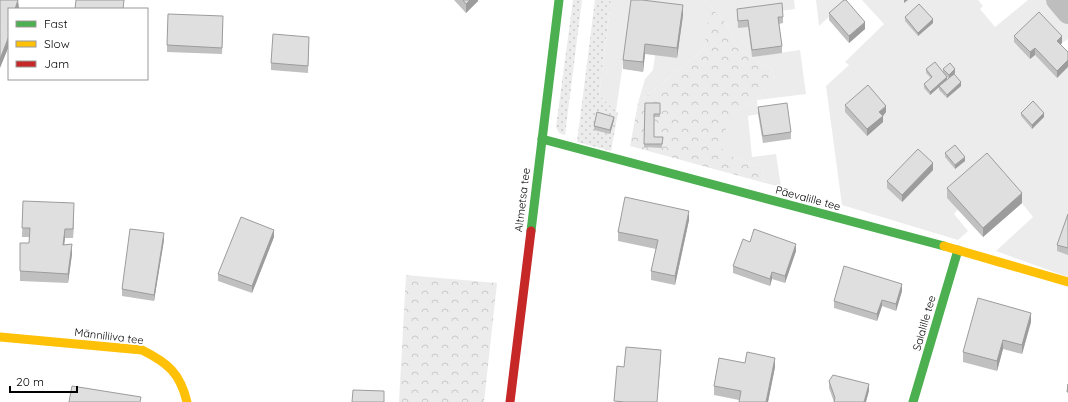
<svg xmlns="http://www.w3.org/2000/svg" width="1068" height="402" font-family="Quicksand,sans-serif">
	<defs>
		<pattern id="grass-dots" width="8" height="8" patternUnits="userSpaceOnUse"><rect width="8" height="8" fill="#ececec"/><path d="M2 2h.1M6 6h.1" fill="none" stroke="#c9c9c9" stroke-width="1.8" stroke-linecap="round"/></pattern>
		<pattern id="forest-crowns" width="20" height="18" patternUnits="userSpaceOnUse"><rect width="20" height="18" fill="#ececec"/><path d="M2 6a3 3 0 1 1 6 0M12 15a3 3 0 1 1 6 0" fill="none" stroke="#c9c9c9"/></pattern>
	</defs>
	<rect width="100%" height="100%" fill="#fff"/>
	<g fill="url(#grass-dots)">
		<polygon points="573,0 582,0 565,135 559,133 556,127"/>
		<polygon points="595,0 611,0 599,95 618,113 611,151 577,142"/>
	</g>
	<g fill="url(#forest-crowns)">
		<polygon points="709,5 726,23 735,45 758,62 771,68 775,77 758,97 737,112 734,158 762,167 765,183 630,146 638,103 704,49"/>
		<polygon points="406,275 497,283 484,402 399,402"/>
	</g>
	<g fill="#ececec">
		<polygon points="611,0 794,0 795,9 737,16 748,27 752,57 800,50 806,94 757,100 758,114 748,116 752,157 776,154 781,187 765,183 762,167 734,158 716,144 737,112 758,97 775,77 771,68 758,62 735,45 726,23 710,6 704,49 638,103 645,79 653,70 655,55 677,58 631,8 616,111 599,95"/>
		<polygon points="816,0 847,0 819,26"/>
		<polygon points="862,0 978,0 983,6 980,9 995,27 1028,0 1047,0 1068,24 1068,39 1062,43 1039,19 1030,59 1035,55 1057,77 1068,67 1068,277 996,251 1033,217 1022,203 958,209 954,214 968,231 958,240 842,205 826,86 849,65 845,62 884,24"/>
	</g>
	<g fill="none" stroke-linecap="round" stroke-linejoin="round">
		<polyline stroke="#bebebe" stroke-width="22" points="1057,0 1068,13"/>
		<g stroke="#4caf50" stroke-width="9">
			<polyline points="542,139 944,246"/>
			<polyline points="531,231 559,0"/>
			<polyline points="913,402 958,250"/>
		</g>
		<g stroke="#ffc107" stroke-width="9">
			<polyline points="944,246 1068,282"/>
			<path d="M0 337 142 350C168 363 180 373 187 402"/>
		</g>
		<polyline stroke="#c62828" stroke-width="9" points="510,402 531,231"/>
	</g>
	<g fill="#c0c0c0">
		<polygon points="454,0 478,0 478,1 466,13"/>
		<polygon points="737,9 783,17 783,23 779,24 782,46 782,53 752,57 748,27 738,28"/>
		<polygon points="829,13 865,29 849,43 829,20"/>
		<polygon points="683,15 677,58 645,54 643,72 623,69 623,60"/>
		<polygon points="905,17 933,23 918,36 905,21"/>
		<polygon points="223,23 222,54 167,52 167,45"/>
		<polygon points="1014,36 1062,43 1061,44 1057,78 1035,55 1030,59 1014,42"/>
		<polygon points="309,44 308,73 271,70 271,63"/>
		<polygon points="926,69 947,80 961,86 947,98 939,90 939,87 930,95 924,88 924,84 931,78 926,73"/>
		<polygon points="943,69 955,73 949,79 943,72"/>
		<polygon points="645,103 660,103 660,117 654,117 654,137 663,137 662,148 644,147"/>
		<polygon points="845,105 886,112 883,116 883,122 867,136 845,112"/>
		<polygon points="758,107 791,132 791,139 763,143 758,114"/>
		<polygon points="1021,113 1044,117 1032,129 1021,116"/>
		<polygon points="614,120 610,134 594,130 594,126"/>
		<polygon points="945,153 965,161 955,169 945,157"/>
		<polygon points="933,170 902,202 887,188 887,181"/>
		<polygon points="947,188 1022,203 983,237 947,198"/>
		<polygon points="23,201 74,212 73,238 65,238 64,245 72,254 68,283 20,281 20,243 29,243 29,237 22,237"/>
		<polygon points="1068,214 1068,255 1057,251 1057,245"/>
		<polygon points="689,220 675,285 651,280 651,271 656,249 618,241 618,232"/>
		<polygon points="274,237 252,293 218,281 218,274"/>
		<polygon points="164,240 154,301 122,296 122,289"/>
		<polygon points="796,251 785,283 772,279 770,286 733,273 733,266"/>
		<polygon points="902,291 896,311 882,306 877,321 834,308 834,301"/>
		<polygon points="1031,322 1022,354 1003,349 997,371 963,362 963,352"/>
		<polygon points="745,363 775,367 768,402 739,402 739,400 714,395 714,386"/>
		<polygon points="829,381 869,391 834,402 829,388"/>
	</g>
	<g fill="#9c9c9c">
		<polygon points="18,0 19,8 18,9 15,9"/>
		<polygon points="470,0 478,0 478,1 466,13 466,4"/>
		<polygon points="904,0 908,0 904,3"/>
		<polygon points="683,5 683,15 677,58 677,48"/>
		<polygon points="933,19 933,23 918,36 918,33"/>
		<polygon points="865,22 865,29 849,43 849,36"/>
		<polygon points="9,36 9,46 0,68 0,59"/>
		<polygon points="1062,36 1062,43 1057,48 1057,41"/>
		<polygon points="645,44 645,54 643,72 643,62"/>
		<polygon points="1035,48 1035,55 1030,59 1030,52"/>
		<polygon points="1068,60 1068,67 1057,78 1057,71"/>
		<polygon points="955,69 955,73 949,79 949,75"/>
		<polygon points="947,77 947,80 930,95 930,92"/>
		<polygon points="961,82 961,86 947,98 947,95"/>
		<polygon points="886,106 886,112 883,116 883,122 867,136 867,129 879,112"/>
		<polygon points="1044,113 1044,117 1032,129 1032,125"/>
		<polygon points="614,117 614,120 610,134 610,130"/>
		<polygon points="965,157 965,161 955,169 955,165"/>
		<polygon points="933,163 933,170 902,202 902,195"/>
		<polygon points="1022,193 1022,203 983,237 983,228"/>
		<polygon points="74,203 74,212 73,238 73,229"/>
		<polygon points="689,211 689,220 675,285 675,276"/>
		<polygon points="65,229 65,238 63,254 63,245"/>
		<polygon points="274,230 274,237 252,293 252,286"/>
		<polygon points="164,233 164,240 154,301 154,295"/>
		<polygon points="72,244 72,254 68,283 68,274"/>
		<polygon points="796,244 796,251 785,283 785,276"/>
		<polygon points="772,272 772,279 770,286 770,279"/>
		<polygon points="902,284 902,291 896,311 896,304"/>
		<polygon points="882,300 882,306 877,321 877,314"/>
		<polygon points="1031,313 1031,322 1022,354 1022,345"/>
		<polygon points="1003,340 1003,349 997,371 997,361"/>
		<polygon points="661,350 661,357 657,402"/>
		<polygon points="775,358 775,367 768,402 766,402"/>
		<polygon points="869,384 869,391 866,402 864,402"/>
	</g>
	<g fill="#dfdfdf" stroke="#9c9c9c">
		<polygon points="0,0 18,0 15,9 9,9 9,23 8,25 9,25 9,36 0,59"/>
		<polygon points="76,0 124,0 123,9 75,9"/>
		<polygon points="463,0 470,0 466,4"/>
		<polygon points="631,0 642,0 683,5 677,48 645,44 643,62 623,60"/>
		<polygon points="844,0 846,0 865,22 849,36 829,13"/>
		<polygon points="782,3 783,17 778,17 782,46 752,50 748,20 738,21 737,9"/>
		<polygon points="919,4 933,19 918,33 905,17"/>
		<polygon points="1039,12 1062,36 1057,41 1068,52 1068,60 1057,71 1035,48 1030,52 1014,36"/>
		<polygon points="168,14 223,16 222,48 167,45"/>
		<polygon points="273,34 309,37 308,66 271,63"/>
		<polygon points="935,62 947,77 930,92 924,84 932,77 926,69"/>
		<polygon points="950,63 955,69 949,75 943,69"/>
		<polygon points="954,74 961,82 947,95 939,86"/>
		<polygon points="868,85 886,106 879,112 883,116 867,129 845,105"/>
		<polygon points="1033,101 1044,113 1032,125 1021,113"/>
		<polygon points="645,103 660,103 660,114 654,114 654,137 663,137 662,144 644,144"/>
		<polygon points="787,103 791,132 763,136 758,107"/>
		<polygon points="597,112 614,117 610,130 594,126"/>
		<polygon points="955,145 965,157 955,165 945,153"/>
		<polygon points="918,149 933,163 902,195 887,181"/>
		<polygon points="987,153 1022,193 983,228 947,188"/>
		<polygon points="625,197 689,211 675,276 651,271 658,240 618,232"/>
		<polygon points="23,201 74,203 73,229 65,229 63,245 72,244 68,274 20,271 20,243 29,243 30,228 22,228"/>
		<polygon points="1068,214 1068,248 1057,245"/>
		<polygon points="241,217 274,230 252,286 218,274"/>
		<polygon points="130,229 164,233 154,295 122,289"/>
		<polygon points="754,229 796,244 785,276 772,272 770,279 733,266 743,239 750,242"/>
		<polygon points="844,266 902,284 896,304 882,300 877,314 834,301"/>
		<polygon points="978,298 1031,313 1022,345 1003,340 997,361 963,352"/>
		<polygon points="626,347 661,350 657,402 625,402 614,401 617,366 624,367"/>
		<polygon points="747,352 775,358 766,402 739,402 741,391 714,386 719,358 745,363"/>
		<polygon points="833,375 869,384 864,402 834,402 835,398 829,381"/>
		<polygon points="1068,384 1068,392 1067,392"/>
		<polygon points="72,386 141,397 140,402 69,402"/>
		<polygon points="353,390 384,391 384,402 352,402"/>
	</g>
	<g text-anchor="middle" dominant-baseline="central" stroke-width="3.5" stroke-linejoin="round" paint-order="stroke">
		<g font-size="11" fill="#000" stroke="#fff">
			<text transform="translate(808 198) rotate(15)">Päevalille tee</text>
			<text transform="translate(522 200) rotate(-83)">Altmetsa tee</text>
			<text transform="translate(924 323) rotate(-74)">Saialille tee</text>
			<text transform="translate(109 336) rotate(7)">Männiliiva tee</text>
		</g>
	</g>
	<rect x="8" y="8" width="140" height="72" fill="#ffffff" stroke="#999999"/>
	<rect x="16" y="21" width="20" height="6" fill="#4caf50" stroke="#999999"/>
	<text x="44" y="28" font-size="12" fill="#000000">Fast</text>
	<rect x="16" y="41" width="20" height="6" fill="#ffc107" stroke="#999999"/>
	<text x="44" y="48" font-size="12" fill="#000000">Slow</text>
	<rect x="16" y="61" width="20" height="6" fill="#c62828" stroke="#999999"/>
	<text x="44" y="68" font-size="12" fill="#000000">Jam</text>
	<path d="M10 386v6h67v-6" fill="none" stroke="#000000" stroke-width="2"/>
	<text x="16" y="386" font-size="12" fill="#000000" stroke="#ffffff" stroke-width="3" paint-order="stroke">20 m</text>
</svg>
